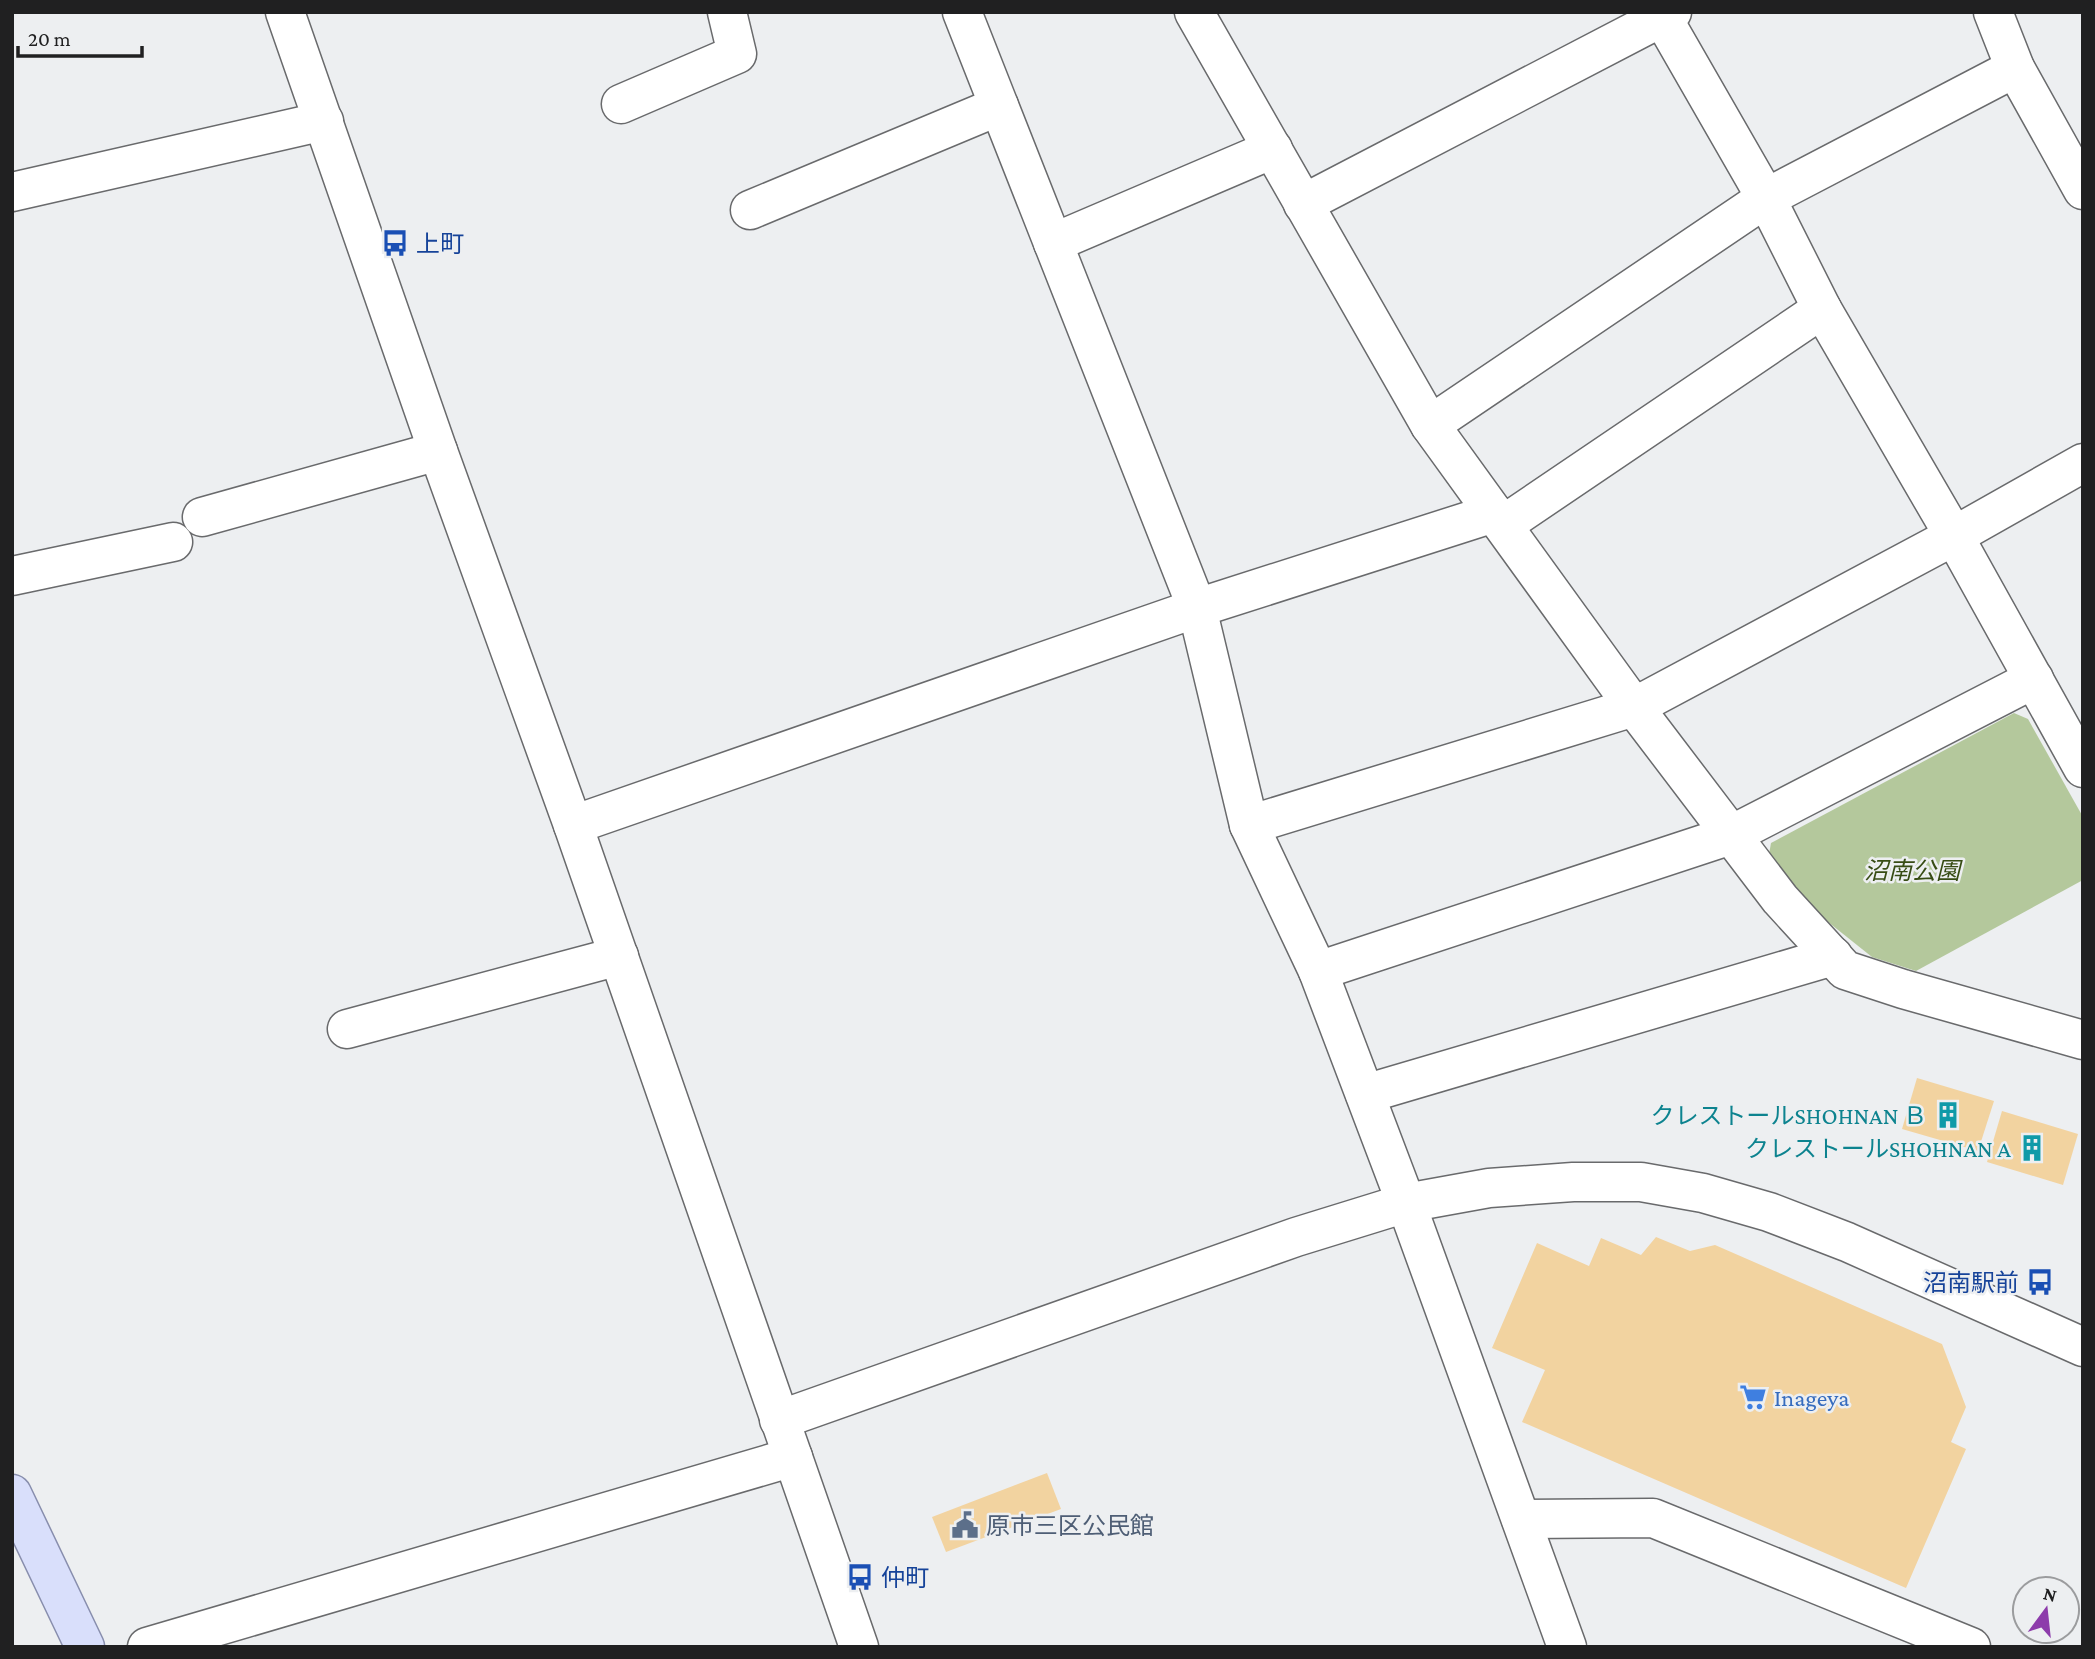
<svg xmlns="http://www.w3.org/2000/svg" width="2095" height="1659" font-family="'Crimson Pro','Noto Sans JP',serif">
	<rect width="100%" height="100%" fill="#edeff1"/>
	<polygon fill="#b4c89c" points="2014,713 2028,719 2083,817 2083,880 1916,971 1872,957 1798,898 1768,860 1771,843"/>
	<g fill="#f2d3a0">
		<polygon points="1917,1078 1994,1101 1978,1151 1902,1129"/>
		<polygon points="2002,1111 2078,1134 2063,1185 1987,1162"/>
		<polygon points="1656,1237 1690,1251 1715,1245 1942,1344 1966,1407 1951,1442 1966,1449 1906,1588 1522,1422 1545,1370 1492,1348 1537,1243 1589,1266 1601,1238 1641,1255"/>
		<polygon points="1047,1473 1061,1509 946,1552 932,1517"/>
	</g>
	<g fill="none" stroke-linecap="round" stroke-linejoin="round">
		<defs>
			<g id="minor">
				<polyline points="285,12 438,451 573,825 859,1647"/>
				<polyline points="962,12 1197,608 1249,825 1318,971 1406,1203 1567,1647"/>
				<polyline points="1194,12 1430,425 1634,707 1780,899 1845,970 1903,989 2083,1040"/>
				<polyline points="1993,12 2015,68 2083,190"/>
				<polyline points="1662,17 1766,198 1822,309 1954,536 2083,768"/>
				<polyline points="621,104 737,54 727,12"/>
				<polyline points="12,192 324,121"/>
				<polyline points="1303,204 1672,12"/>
				<polyline points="750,210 999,106"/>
				<polyline points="1053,243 1273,149"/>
				<polyline points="1430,425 1766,198 2015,68"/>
				<polyline points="202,517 438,451"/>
				<polyline points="1503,525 1822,309"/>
				<polyline points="12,576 173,542"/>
				<polyline points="573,825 1197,608 1494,513"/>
				<polyline points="1249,825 1634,707 1954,536 2083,463"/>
				<polyline points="1318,971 1731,835 2034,679"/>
				<polyline points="347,1029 619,956"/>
				<polyline points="1365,1094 1833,956"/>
				<polyline points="779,1420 1296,1237 1406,1203 1489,1188 1573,1182 1641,1182 1703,1193 1769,1212 1847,1242 2083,1347"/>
				<polyline points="1521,1519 1653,1518 1971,1647"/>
				<polyline points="147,1647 793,1457"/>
			</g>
			<polyline id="major" points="12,1494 85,1647"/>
		</defs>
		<use href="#minor" stroke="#696a6c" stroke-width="41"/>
		<use href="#major" stroke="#888ead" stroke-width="41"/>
		<use href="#minor" stroke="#fff" stroke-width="38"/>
		<use href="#major" stroke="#d9dffb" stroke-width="38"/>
	</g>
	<defs>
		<symbol id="bus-bare" viewBox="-9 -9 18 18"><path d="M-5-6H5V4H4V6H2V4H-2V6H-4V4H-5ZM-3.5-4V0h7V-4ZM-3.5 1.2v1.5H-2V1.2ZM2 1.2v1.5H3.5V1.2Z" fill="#1a4fb4" stroke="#edeff1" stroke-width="2.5" paint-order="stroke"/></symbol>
		<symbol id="building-bare" viewBox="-9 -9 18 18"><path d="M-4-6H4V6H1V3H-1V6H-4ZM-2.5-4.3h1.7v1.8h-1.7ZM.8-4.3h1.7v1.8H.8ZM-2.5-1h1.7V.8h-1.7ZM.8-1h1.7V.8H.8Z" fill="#0f9aa8" stroke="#edeff1" stroke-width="2.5" paint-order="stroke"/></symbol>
		<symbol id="supermarket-bare" viewBox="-9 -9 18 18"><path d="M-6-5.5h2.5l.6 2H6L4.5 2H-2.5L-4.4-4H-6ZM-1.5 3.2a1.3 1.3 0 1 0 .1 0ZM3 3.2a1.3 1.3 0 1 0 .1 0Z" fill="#3f7fe0" stroke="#edeff1" stroke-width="2.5" paint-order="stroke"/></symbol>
		<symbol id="civic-bare" viewBox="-9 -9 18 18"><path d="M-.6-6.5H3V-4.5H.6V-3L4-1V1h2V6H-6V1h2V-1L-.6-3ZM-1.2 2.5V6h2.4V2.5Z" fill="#5c6f8a" stroke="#edeff1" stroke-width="2.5" paint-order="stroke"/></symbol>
	</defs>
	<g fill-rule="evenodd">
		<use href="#bus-bare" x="376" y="224" width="38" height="38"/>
		<use href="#building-bare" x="1929" y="1096" width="38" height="38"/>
		<use href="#building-bare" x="2013" y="1129" width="38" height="38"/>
		<use href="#bus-bare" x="2021" y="1263" width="38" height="38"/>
		<use href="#supermarket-bare" x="1734" y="1378" width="38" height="38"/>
		<use href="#civic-bare" x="946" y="1506" width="38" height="38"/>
		<use href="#bus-bare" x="841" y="1558" width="38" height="38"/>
	</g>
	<g text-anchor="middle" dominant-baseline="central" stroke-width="5" stroke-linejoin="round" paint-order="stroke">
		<g font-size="24" fill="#164399" stroke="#edeff1" text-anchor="start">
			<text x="416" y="243">上町</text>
			<text x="2019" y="1282" text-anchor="end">沼南駅前</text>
			<text x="881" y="1577">仲町</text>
		</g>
		<g font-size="24" font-style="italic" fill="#374c14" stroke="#edeff1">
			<text x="1912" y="870">沼南公園</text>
		</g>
		<g font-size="24" fill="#0d838f" stroke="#edeff1" text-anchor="end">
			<text x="1927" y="1115">クレストールSHOHNAN Ｂ</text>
			<text x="2011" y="1148">クレストールSHOHNAN A</text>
		</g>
		<g font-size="24" fill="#366cbe" stroke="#edeff1" text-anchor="start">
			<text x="1774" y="1397">Inageya</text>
		</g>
		<g font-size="24" fill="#4e5e75" stroke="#edeff1" text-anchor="start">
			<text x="986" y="1525">原市三区公民館</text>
		</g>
	</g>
	<rect width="2095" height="1659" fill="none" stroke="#202021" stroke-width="28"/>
	<g transform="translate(2046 1610) rotate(15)"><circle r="33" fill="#edeff1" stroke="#9b9c9e" stroke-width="2"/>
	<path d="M0-5L12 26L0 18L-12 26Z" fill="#8d3cab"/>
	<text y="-10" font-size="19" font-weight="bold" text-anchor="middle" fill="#202021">N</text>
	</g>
	<path d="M18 46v10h124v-10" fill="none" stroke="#202021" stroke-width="3.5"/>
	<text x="28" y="46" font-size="21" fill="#202021" stroke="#edeff1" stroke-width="5" paint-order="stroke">20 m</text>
</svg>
